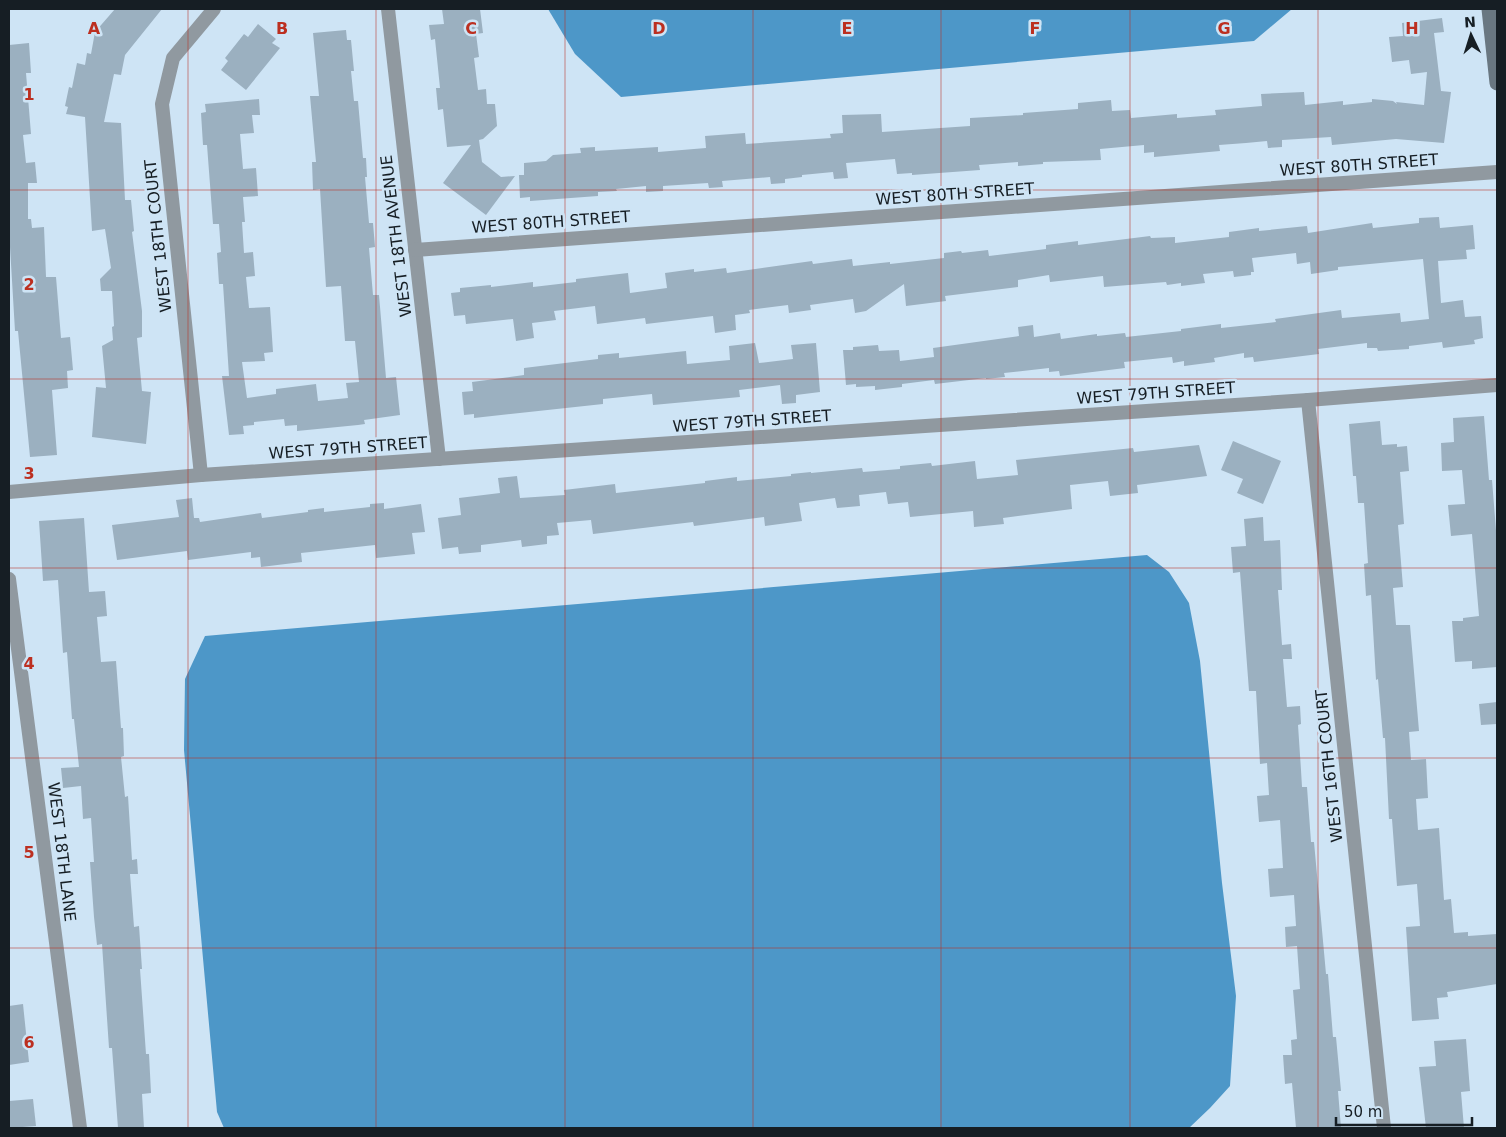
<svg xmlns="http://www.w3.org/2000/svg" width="1506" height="1137" font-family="'DejaVu Sans',sans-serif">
	<rect width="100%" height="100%" fill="#cee4f5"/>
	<g fill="#4d97c8">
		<polygon points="548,9 1292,9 1254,41 621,97 575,54"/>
		<polygon points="1147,555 1169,572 1189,603 1200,661 1222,883 1236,996 1230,1086 1210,1108 1189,1128 224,1128 217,1112 184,750 185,679 205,636"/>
	</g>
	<g fill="#9bb0c0">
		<polygon points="115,9 162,9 125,55 121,75 114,74 104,122 121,123 125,200 131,200 134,231 132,232 142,311 142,337 137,338 142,391 151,392 146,444 92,437 96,387 106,388 102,346 113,340 112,327 114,326 112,291 101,291 100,279 111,268 105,229 92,231 85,117 66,114 68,107 65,106 69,87 72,88 77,63 85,65 87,53 91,54 95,32"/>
		<polygon points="442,9 480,9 483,33 476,34 479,57 474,58 478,90 486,89 487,104 495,104 497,126 483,139 479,140 482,162 501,177 515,176 486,215 443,183 471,145 447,147 443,109 438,110 436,88 440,88 435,39 431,40 429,25 444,24"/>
		<polygon points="1442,18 1444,32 1434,33 1441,91 1451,92 1444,143 1396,139 1332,145 1331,137 1282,140 1282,147 1268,148 1267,141 1246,143 1219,145 1220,151 1154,157 1154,152 1144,153 1144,145 1100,149 1101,160 1043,162 1043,164 1018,166 1018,162 979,165 980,170 912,175 912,173 897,174 895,159 846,163 848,178 834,179 833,172 802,175 802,177 785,179 785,183 771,184 770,177 722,181 723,187 709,188 708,183 663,186 663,191 646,192 646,186 616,189 617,191 598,192 598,196 530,201 530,197 520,198 519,175 524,175 524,163 546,161 553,155 581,153 580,148 595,147 595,151 658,147 658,152 706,148 705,136 745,133 746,144 831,138 830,134 843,133 842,115 881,114 882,132 970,126 970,118 1023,115 1023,113 1078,109 1078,103 1111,100 1112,111 1130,110 1131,118 1177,114 1177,118 1216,115 1215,110 1262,106 1261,94 1304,92 1305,105 1343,101 1343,105 1372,102 1372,99 1393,101 1397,104 1396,102 1424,105 1427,72 1411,74 1409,60 1392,62 1389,37 1403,36 1402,23"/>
		<polygon points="258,24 276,39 272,43 280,48 246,90 221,70 228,61 225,58 244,34 248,37"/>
		<polygon points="346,30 347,40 351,40 354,71 351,71 354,101 358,101 363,158 366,158 367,177 365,177 369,223 373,223 375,247 369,248 373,295 379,295 386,378 396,377 400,415 364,420 365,424 358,425 297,431 297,425 285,426 284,419 254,422 254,425 243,426 244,434 229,435 222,376 229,376 223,284 219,284 217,253 221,252 219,224 213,224 207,145 203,145 201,113 206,112 205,104 259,99 260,115 252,115 254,133 240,134 243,169 256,168 258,196 243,197 245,222 242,222 244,253 253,252 255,276 246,277 249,308 270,307 273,352 264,353 265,361 242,362 247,398 276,394 276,389 316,384 318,401 348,398 346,383 359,382 355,341 345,341 341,286 326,287 320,189 313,190 312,162 316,162 310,96 319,96 313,33"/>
		<polygon points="29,43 31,73 26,73 31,134 23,135 26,163 35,162 37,183 28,183 28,219 31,219 32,228 44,227 46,277 56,277 61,338 70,337 73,370 67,371 68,388 52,390 57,455 30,457 18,331 15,331 9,230 9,45"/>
		<polygon points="1439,217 1440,228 1473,225 1475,249 1466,250 1467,259 1438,261 1441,303 1463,300 1465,317 1481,316 1483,338 1474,340 1475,344 1443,348 1442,342 1409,346 1409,349 1378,351 1377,348 1367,348 1367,343 1318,349 1319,354 1254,362 1253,357 1244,358 1244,353 1214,358 1215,362 1184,366 1184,361 1173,363 1172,357 1124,362 1125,368 1060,376 1059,371 1049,372 1049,368 1004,373 1005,377 986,379 986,378 935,384 934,380 902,384 902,387 875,390 875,386 856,387 856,384 846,385 843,350 853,350 853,347 878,345 879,351 899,350 900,361 934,357 933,348 1019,336 1018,327 1033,325 1034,337 1060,333 1061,339 1097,334 1097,336 1125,333 1126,337 1181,331 1181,329 1221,324 1221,328 1276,322 1275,319 1341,310 1342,318 1400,313 1401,322 1429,319 1423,259 1338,267 1338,270 1311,274 1310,262 1297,264 1296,253 1252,258 1254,272 1251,272 1251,275 1234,277 1233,271 1203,274 1205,283 1181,286 1181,283 1167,285 1166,282 1104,287 1103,276 1050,282 1049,275 1018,280 1018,287 945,296 946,301 906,306 904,284 866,311 855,313 853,299 810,305 811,310 789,313 788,305 749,310 750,313 735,315 736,330 715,333 713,316 646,324 645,318 597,324 595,306 554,311 556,320 532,323 534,338 516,341 513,319 466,324 465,315 454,316 451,293 460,292 460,288 491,285 491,287 533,282 533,287 576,282 576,279 628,273 630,293 667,288 665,273 694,269 694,272 726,268 727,273 812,261 813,264 852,259 853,266 890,262 890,264 944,258 944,253 961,251 962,253 988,250 989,256 1046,249 1046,245 1078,241 1078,245 1150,236 1151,238 1175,237 1175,243 1229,237 1229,232 1259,228 1259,231 1307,226 1308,233 1372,223 1373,228 1419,223 1419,218"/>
		<polygon points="755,343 759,363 793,359 791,345 816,343 820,392 796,395 796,403 782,404 780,385 739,390 740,397 653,405 652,394 603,399 603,404 529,412 474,418 474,414 464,415 462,392 473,391 472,382 524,375 524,368 598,359 598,355 619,353 619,358 686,351 687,364 730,360 729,346"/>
		<polygon points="1484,416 1489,480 1492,480 1497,543 1497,667 1472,669 1472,661 1455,662 1452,621 1463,621 1463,618 1479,616 1472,534 1451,536 1448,505 1465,504 1462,470 1442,471 1441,443 1454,442 1453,418"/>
		<polygon points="1380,421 1382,445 1397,444 1397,447 1407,446 1409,471 1400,472 1404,524 1398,525 1403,587 1393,588 1396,625 1410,625 1419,731 1409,732 1411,760 1426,759 1428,798 1416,799 1418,830 1439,828 1444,900 1451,899 1454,933 1468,932 1468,936 1497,934 1497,984 1447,992 1448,997 1437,998 1439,1019 1412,1021 1406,927 1420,926 1417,884 1397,886 1392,819 1389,819 1385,738 1383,738 1378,679 1376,680 1371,595 1366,596 1364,564 1368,563 1364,503 1358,503 1356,476 1353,476 1349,424"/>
		<polygon points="1233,441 1281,461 1263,504 1237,493 1243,479 1221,470"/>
		<polygon points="1199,445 1207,476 1137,485 1138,493 1110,496 1108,481 1070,485 1072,509 1003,518 1004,524 974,527 973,511 910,517 908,502 888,504 886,492 859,495 860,506 837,508 835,498 799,503 802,521 765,526 764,517 694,526 693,522 593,534 591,520 557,523 559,535 547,536 547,544 522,547 521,540 481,545 481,552 459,554 458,547 442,549 438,518 461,515 459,498 500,493 498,478 517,476 520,498 565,495 564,490 615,484 616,493 705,483 705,481 737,477 737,481 791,476 791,474 811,472 811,473 862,468 863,472 900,469 900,466 931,463 932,466 975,461 977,479 1018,475 1016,460 1133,448 1134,452"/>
		<polygon points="192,498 194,518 199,518 200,522 261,513 262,518 308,512 308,510 324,508 324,512 370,507 370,504 384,503 384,509 421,504 425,532 412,533 415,554 376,558 375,545 301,553 302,562 261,567 260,557 251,558 251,552 188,560 187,551 117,560 112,525 179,517 176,500"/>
		<polygon points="1263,517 1264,541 1280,540 1282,590 1278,590 1282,645 1291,644 1292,659 1283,659 1287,707 1300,706 1301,724 1298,725 1301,770 1302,787 1307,787 1311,842 1314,842 1326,974 1328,974 1333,1037 1336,1037 1341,1091 1338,1091 1341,1128 1296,1128 1292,1083 1285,1084 1283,1055 1292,1055 1291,1040 1297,1039 1293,990 1300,989 1297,946 1286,947 1285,927 1296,926 1294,895 1270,897 1268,869 1283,868 1280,820 1259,822 1257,796 1269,795 1267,763 1260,764 1256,691 1249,691 1240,572 1233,573 1231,547 1246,546 1244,519"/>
		<polygon points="84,518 89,592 105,591 107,616 97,617 101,662 116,661 121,728 123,728 124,756 121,757 125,797 128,796 132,860 137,859 138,874 130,874 134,927 139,926 142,969 140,969 146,1054 149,1054 151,1093 142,1094 144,1128 118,1128 112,1048 109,1048 102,944 97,945 94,917 90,862 94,862 91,818 83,819 81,786 63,788 61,768 79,767 74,719 72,719 67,652 63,653 58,580 43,581 39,521"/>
		<polygon points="1497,702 1497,724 1481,725 1479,704"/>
		<polygon points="23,1004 29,1062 9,1065 9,1006"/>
		<polygon points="1466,1039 1470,1091 1461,1092 1464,1128 1426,1128 1419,1067 1436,1066 1434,1041"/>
		<polygon points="33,1099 36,1126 9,1128 9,1101"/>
	</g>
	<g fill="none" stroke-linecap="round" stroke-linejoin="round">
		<g stroke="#9099a0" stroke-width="14">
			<polyline points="388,9 439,459"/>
			<polyline points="415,250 1497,172"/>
			<polyline points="1308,400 1384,1128"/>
			<polyline points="201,475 162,104 173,58 214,9"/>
			<polyline points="9,492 201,475 1308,400 1497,385"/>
			<polyline points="9,579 80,1128"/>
		</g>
		<polyline stroke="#697781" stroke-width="15" points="1489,9 1497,83"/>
	</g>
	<path fill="none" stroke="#bc2f20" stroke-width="1" stroke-opacity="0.55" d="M188 9V1128M376 9V1128M565 9V1128M753 9V1128M941 9V1128M1130 9V1128M1318 9V1128M9 190H1497M9 379H1497M9 568H1497M9 758H1497M9 948H1497"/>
	<g text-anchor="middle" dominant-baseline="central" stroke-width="5" stroke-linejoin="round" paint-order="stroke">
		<g font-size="16" fill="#161e24" stroke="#cee4f5">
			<text transform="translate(1359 165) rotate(-4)">WEST 80TH STREET</text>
			<text transform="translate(955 194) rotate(-4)">WEST 80TH STREET</text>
			<text transform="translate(551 222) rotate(-4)">WEST 80TH STREET</text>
			<text transform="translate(158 236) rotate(-96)">WEST 18TH COURT</text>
			<text transform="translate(396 236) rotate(-97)">WEST 18TH AVENUE</text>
			<text transform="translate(1156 393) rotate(-4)">WEST 79TH STREET</text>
			<text transform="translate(752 421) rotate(-4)">WEST 79TH STREET</text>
			<text transform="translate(348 448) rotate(-4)">WEST 79TH STREET</text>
			<text transform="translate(1329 766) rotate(-96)">WEST 16TH COURT</text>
			<text transform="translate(62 852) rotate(83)">WEST 18TH LANE</text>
		</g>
	</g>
	<g font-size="16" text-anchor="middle" font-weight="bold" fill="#bc2f20" stroke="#cee4f5" stroke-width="5" stroke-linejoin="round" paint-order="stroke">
		<text x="94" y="34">A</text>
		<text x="282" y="34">B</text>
		<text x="471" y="34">C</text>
		<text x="659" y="34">D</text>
		<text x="847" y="34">E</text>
		<text x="1035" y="34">F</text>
		<text x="1224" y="34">G</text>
		<text x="1412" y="34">H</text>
		<text x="29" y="100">1</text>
		<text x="29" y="290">2</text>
		<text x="29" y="479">3</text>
		<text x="29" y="669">4</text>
		<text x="29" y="858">5</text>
		<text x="29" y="1048">6</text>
	</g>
	<rect width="1506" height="1137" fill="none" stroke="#161e24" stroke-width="20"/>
	<g transform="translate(1471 35) rotate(356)" stroke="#cee4f5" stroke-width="4" paint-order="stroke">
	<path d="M0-4L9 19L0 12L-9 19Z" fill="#161e24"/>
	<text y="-8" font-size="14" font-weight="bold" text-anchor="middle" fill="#161e24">N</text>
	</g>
	<path d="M1336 1117v8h136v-8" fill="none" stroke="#161e24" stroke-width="2.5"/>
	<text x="1344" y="1117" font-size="15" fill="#161e24" stroke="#cee4f5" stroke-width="4" paint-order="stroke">50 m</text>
</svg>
